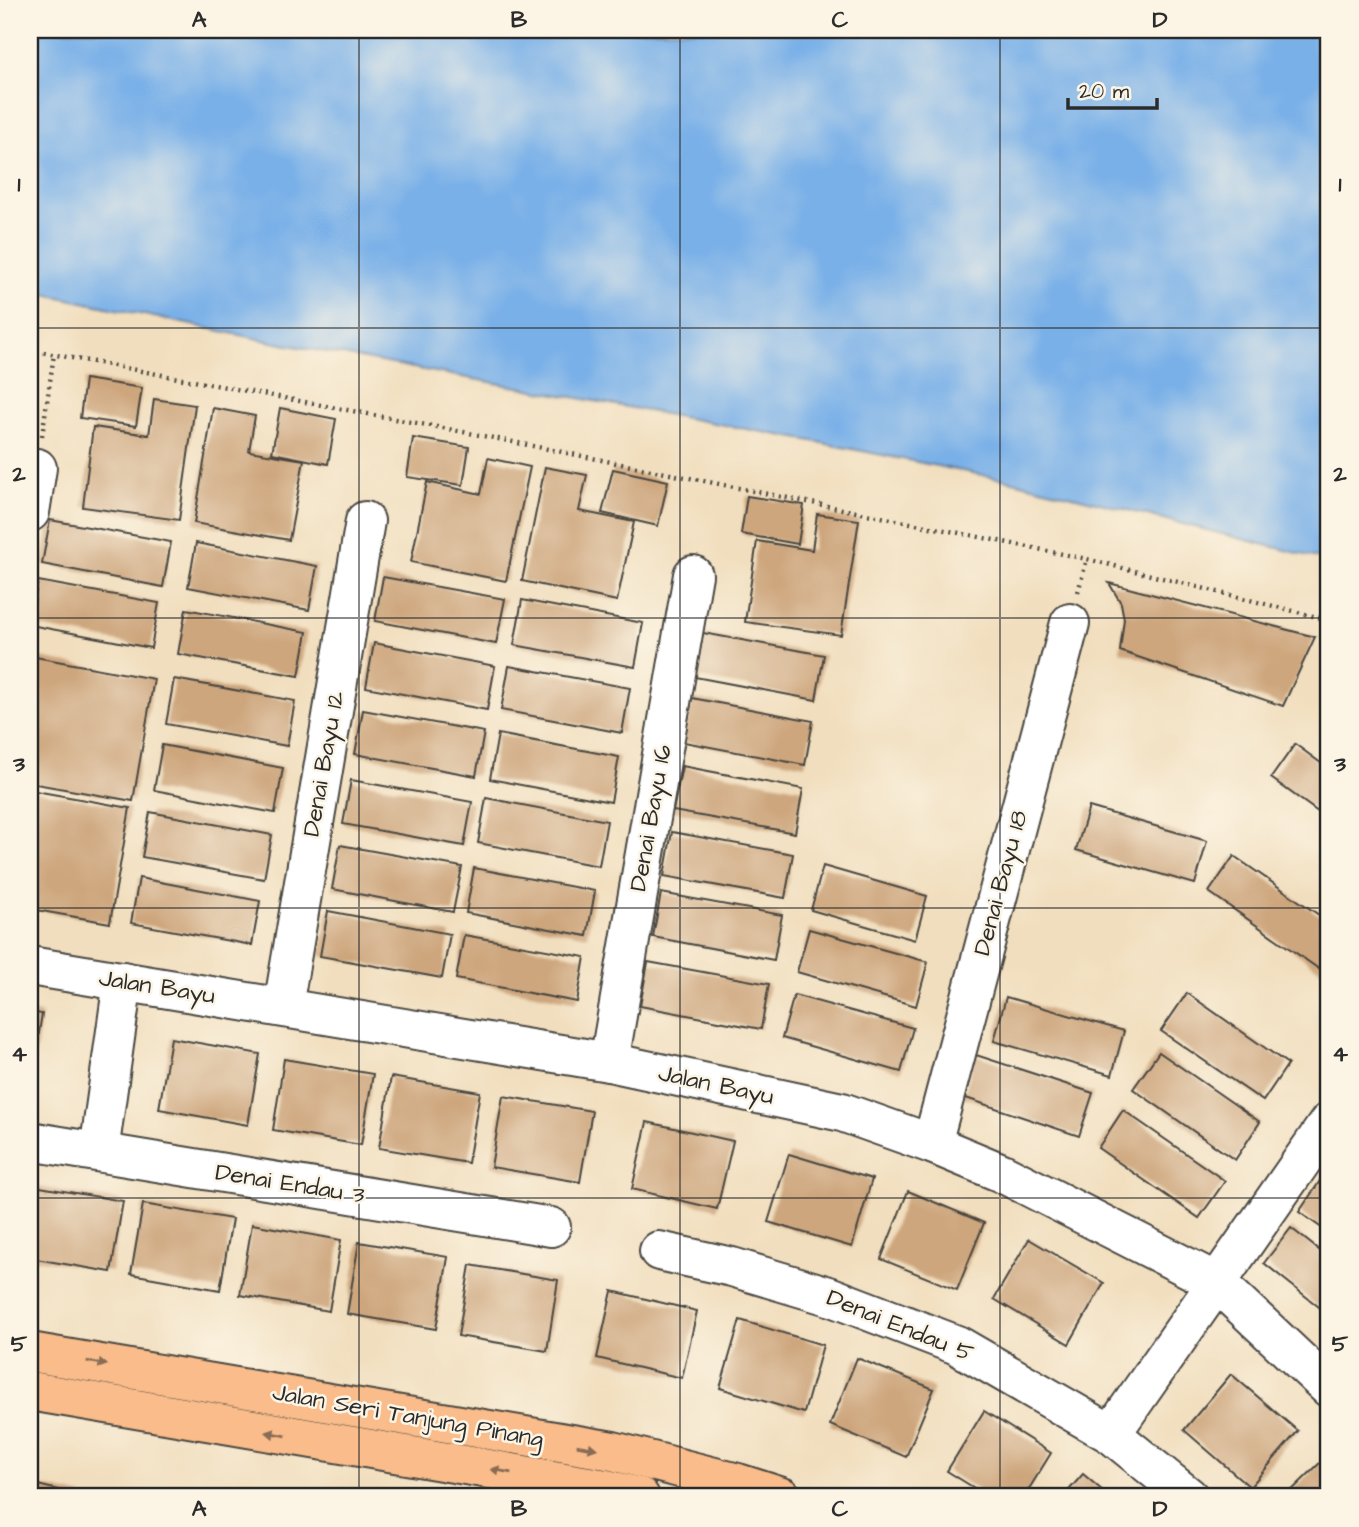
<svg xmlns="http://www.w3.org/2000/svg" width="1359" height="1527" font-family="'Architects Daughter',sans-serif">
	<rect width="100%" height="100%" fill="#fcf5e5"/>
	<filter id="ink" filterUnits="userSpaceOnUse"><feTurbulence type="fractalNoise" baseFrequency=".0143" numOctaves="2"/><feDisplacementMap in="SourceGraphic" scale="14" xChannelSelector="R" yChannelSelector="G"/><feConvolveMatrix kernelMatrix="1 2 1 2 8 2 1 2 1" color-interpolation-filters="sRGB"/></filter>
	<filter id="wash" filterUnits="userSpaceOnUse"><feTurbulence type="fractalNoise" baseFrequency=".00686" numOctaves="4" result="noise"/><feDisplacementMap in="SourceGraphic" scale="28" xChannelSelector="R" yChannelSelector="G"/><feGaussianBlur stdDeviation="1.57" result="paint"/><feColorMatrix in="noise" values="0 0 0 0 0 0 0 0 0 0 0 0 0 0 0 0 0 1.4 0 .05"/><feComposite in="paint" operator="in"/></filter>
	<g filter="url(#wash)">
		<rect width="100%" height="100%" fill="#f1debe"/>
		<polygon fill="#79b0e8" stroke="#526e8a" stroke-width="2" points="30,30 1329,30 1329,561 1017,482 812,441 277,343 30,291"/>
		<g id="blocks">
			<g fill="#cda67d">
				<polygon points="85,379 142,388 136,426 80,418"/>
				<polygon points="154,399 195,405 179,520 83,507 93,427 149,435"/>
				<polygon points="213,408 255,416 249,451 304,460 289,540 194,523"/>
				<polygon points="280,408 336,419 328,464 272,453"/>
				<polygon points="413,438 469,447 463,485 407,477"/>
				<polygon points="488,458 530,467 506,581 411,562 427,482 481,494"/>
				<polygon points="545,467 587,475 579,511 634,522 617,601 522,581"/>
				<polygon points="613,469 668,481 658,526 602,513"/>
				<polygon points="747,496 804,505 798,544 741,534"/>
				<polygon points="817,514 859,520 841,635 745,622 757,541 812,550"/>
				<polygon points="50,520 171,542 163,587 42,564"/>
				<polygon points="196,543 317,566 309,610 188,587"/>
				<polygon points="383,577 505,599 496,644 375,621"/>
				<polygon points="38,581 159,603 151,648 30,625"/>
				<polygon points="1109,583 1315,637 1283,706 1120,651 1124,619 1121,603"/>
				<polygon points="522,600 643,623 635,667 514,645"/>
				<polygon points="186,609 307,632 299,676 178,654"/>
				<polygon points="703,633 824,655 816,700 695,677"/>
				<polygon points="374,643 495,666 487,710 366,687"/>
				<polygon points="30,656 154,679 133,801 30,783"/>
				<polygon points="509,666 630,688 622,733 501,710"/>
				<polygon points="174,679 295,701 287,746 166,724"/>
				<polygon points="1328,696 1329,696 1329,719 1322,717"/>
				<polygon points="692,698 813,721 805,765 684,742"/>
				<polygon points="363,710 484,732 476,776 355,754"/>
				<polygon points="498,734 619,757 611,802 490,779"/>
				<polygon points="1295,744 1329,769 1329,820 1271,778"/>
				<polygon points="162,745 283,768 275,813 154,790"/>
				<polygon points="682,766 803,789 795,833 673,811"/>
				<polygon points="351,780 472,802 464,846 343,824"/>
				<polygon points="30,790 130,808 110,923 30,909"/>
				<polygon points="486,798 607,821 599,866 478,843"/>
				<polygon points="1089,807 1207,841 1195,884 1076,850"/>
				<polygon points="150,812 272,835 264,879 142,857"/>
				<polygon points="672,832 793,854 785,898 664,876"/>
				<polygon points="340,845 462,867 453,912 332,889"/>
				<polygon points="1234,856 1329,922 1329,976 1209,892"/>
				<polygon points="823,866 927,896 915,940 811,910"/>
				<polygon points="474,868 595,891 587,936 466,913"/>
				<polygon points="139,878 260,901 252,945 131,923"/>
				<polygon points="661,893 782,915 774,960 653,937"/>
				<polygon points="328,911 450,934 442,978 320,956"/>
				<polygon points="809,929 928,962 916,1006 797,972"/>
				<polygon points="464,935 585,957 577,1002 456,979"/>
				<polygon points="648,962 769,984 761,1029 640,1006"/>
				<polygon points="1187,993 1288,1064 1263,1101 1161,1031"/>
				<polygon points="794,995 913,1028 901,1072 782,1038"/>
				<polygon points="1006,997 1124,1031 1112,1075 994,1041"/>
				<polygon points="30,1012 42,1014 31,1081 30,1081"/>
				<polygon points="171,1038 260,1054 248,1125 159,1109"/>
				<polygon points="1159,1052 1260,1122 1235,1160 1133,1089"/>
				<polygon points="976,1055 1093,1093 1079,1136 963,1097"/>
				<polygon points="284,1059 373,1074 361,1145 273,1130"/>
				<polygon points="391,1077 480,1092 468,1163 379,1148"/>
				<polygon points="503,1096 592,1111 580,1182 491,1167"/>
				<polygon points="1123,1110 1225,1181 1199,1218 1098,1148"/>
				<polygon points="647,1122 733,1141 717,1209 632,1189"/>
				<polygon points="789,1154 872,1179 852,1247 768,1222"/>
				<polygon points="1324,1175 1329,1179 1329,1233 1299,1212"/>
				<polygon points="34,1186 123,1201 111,1272 30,1258 30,1211"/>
				<polygon points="908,1191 984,1223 957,1290 881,1259"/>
				<polygon points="143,1204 232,1219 220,1290 131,1274"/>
				<polygon points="252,1224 341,1240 329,1311 240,1295"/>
				<polygon points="1291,1228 1329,1258 1329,1315 1264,1263"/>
				<polygon points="1029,1239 1104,1283 1069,1344 994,1299"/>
				<polygon points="359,1242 448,1257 436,1329 347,1314"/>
				<polygon points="470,1265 558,1280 547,1351 458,1336"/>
				<polygon points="612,1291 697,1311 682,1378 597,1358"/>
				<polygon points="740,1320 823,1345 804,1413 720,1388"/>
				<polygon points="857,1358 934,1389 906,1457 830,1425"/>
				<polygon points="1231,1374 1298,1431 1250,1487 1184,1430"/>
				<polygon points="984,1411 1051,1453 1024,1497 989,1497 947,1471"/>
				<polygon points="1326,1457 1329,1460 1329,1497 1285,1497"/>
				<polygon points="1083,1474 1110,1497 1063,1497"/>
				<polygon points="30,1483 82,1496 82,1497 30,1497"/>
			</g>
		</g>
	</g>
	<g filter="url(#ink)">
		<use href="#blocks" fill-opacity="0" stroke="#494641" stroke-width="2"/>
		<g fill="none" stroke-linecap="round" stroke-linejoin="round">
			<defs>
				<g id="minor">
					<polyline points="30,512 37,468"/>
					<polyline points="30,966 609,1062 842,1112 932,1144 1002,1173 1216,1282 1329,1388"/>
					<polyline points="283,1007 365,521"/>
					<polyline points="609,1062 693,575"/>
					<polyline points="30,1141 551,1227"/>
					<polyline points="932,1144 1070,623"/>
					<polyline points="99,1152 123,981"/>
					<polyline points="659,1251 732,1267 829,1296 957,1345 1111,1434 1189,1497"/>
					<polyline points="1111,1434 1329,1122"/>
				</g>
				<g id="major">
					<polyline points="30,1352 613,1451 738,1483 782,1497"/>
					<polyline points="30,1391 606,1489 640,1497"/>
				</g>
			</defs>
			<use href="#minor" stroke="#494641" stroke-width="42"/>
			<use href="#major" stroke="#494641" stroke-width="42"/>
			<g stroke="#494641" stroke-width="4.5" stroke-dasharray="2 5" stroke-linecap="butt">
				<polyline points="30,350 469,433 1087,559 1329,620"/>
				<polyline points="42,436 54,354"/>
				<polyline points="1078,592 1087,559"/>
			</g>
			<use href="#minor" stroke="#fff" stroke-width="38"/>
			<use href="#major" stroke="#f9bc8a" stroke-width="38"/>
		</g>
		<defs><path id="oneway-solid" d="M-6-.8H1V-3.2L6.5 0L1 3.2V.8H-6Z" transform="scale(1.75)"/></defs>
		<g fill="#886c56">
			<use href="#oneway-solid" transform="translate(97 1363) rotate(10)"/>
			<use href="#oneway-solid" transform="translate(276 1434) rotate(-170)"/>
			<use href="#oneway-solid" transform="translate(587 1447) rotate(10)"/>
			<use href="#oneway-solid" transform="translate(501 1471) rotate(-170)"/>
		</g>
	</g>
	<path fill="none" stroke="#2b2b2b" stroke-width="2" stroke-opacity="0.55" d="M359 30V1497M680 30V1497M1000 30V1497M30 328H1329M30 618H1329M30 908H1329M30 1198H1329"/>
	<g text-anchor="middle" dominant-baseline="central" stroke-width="5" stroke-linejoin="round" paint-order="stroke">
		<g font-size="24" fill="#2b2b2b" stroke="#fcf5e5">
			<text transform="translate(324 764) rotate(-80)">Denai Bayu 12</text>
			<text transform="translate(651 818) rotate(-80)">Denai Bayu 16</text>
			<text transform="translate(1001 883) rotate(-75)">Denai Bayu 18</text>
			<text transform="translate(157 987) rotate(9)">Jalan Bayu</text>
			<text transform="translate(716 1085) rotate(12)">Jalan Bayu</text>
			<text transform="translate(290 1184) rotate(9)">Denai Endau 3</text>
			<text transform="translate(900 1326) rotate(22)">Denai Endau 5</text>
			<text transform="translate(408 1416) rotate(10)">Jalan Seri Tanjung Pinang</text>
		</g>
	</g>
	<rect width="1359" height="1527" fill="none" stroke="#fcf5e5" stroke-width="77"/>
	<path d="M1068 98v10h89v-10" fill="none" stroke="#2b2b2b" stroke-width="3.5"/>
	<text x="1079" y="98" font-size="21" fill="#2b2b2b" stroke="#fcf5e5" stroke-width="5" paint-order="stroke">20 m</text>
	<rect x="38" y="38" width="1282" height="1450" fill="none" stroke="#2b2b2b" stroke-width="2.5"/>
	<g font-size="23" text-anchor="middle" font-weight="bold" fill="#2b2b2b">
		<text x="199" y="27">A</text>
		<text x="519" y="27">B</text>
		<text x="840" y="27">C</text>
		<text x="1160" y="27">D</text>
		<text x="19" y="191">1</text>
		<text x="1340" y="191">1</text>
		<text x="19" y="481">2</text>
		<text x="1340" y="481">2</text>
		<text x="19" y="771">3</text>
		<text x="1340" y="771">3</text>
		<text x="19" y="1061">4</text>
		<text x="1340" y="1061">4</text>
		<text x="19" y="1351">5</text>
		<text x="1340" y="1351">5</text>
		<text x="199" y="1516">A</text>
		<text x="519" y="1516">B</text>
		<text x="840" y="1516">C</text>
		<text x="1160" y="1516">D</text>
	</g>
</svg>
